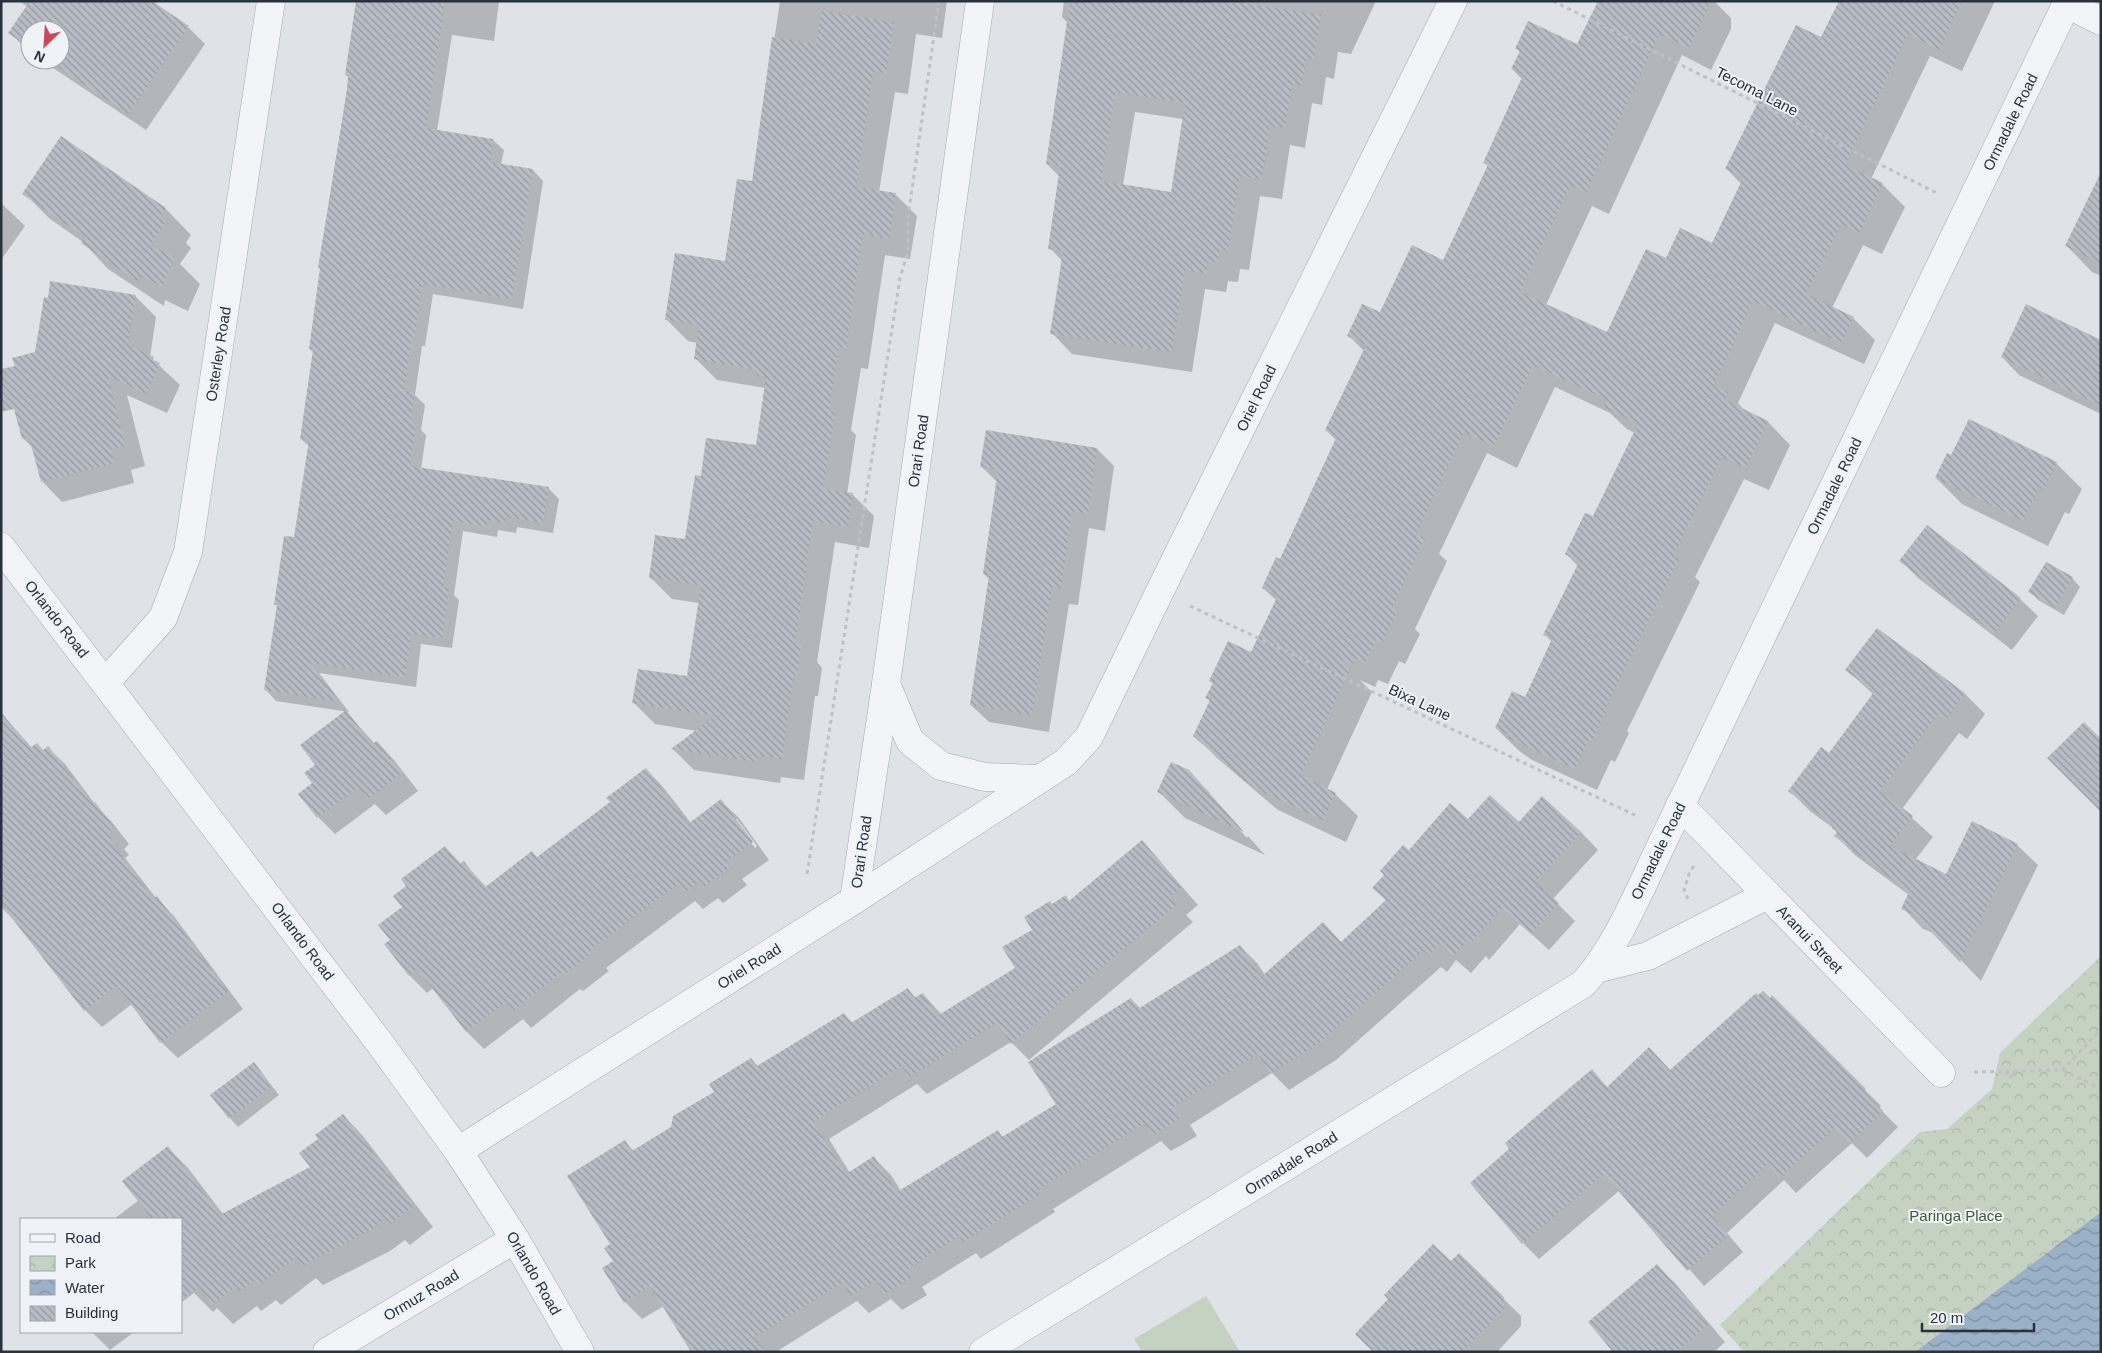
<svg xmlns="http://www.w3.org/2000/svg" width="2102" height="1353" font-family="Arial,sans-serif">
	<defs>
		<pattern id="park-crowns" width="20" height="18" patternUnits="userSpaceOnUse" patternTransform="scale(1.25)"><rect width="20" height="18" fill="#c5d2c1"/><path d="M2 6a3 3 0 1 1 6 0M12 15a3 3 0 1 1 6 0" fill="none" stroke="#a9b5a7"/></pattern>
		<pattern id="water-waves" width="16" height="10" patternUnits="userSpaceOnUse" patternTransform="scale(1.25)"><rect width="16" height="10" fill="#9bb1c8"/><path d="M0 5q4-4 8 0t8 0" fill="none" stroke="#7e91a4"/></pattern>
		<pattern id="building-back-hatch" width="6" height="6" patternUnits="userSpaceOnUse" patternTransform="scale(1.25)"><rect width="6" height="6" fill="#b7bcc5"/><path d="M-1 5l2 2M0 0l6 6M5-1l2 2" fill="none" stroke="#9599a1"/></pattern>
	</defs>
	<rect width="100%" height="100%" fill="#dfe3e8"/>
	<polygon fill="url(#park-crowns)" points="2101,956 2101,1212 1915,1352 1744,1352 1720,1325 1920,1132 1947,1129 1992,1089 2000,1053"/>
	<polygon fill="#c5d2c1" points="1206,1296 1240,1352 1142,1352 1134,1339"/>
	<polygon fill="url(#water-waves)" points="2101,1212 2101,1352 1915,1352"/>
	<g fill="#0003" fill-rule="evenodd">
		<polygon points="19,1 151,1 188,27 205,44 146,130 41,60 60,60 60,30 30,30 30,52 10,33 28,7"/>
		<polygon points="368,1 499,1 494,41 452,35 437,131 493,140 504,150 501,165 533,170 543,181 523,309 433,294 425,346 422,346 415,395 425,405 421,430 426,435 421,469 548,488 559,499 553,533 517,527 516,533 498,530 497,537 463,531 454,595 459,600 452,648 421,644 416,687 319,673 349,712 276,701 266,690 278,606 276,604 295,539 309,446 301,439 314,353 310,349 321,270 319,267 349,78 346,75"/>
		<polygon points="780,1 947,1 942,38 916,34 908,94 895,92 879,192 895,194 917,216 910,259 885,255 868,369 861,368 851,430 856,435 847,494 852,494 874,516 869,548 835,542 817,662 822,668 818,696 815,696 804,780 781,777 780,783 694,770 673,749 697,731 655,724 634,703 688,678 699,603 672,599 650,577 686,541 702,477 757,447 766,388 717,380 696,359 698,343 688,341 666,319 726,262 753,183"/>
		<path d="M1064 1H1376L1351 54 1338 52 1334 79 1326 77 1322 105 1312 103 1305 148 1290 145 1282 199 1260 196 1249 270 1240 269 1238 282 1228 281 1226 292 1205 289 1192 372 1072 354 1052 333 1062 261 1050 248 1060 177 1047 164 1068 23 1062 17ZM1135 112 1183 119 1172 193 1123 185Z"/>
		<polygon points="1600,1 1714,1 1731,18 1731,29 1711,70 1682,55 1609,214 1592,206 1546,305 1608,334 1667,260 1713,245 1741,184 1727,169 1822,39 1840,1 1995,1 1962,71 1930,56 1871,179 1882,184 1905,207 1882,254 1863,245 1832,308 1853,318 1875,340 1864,364 1775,323 1738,403 1746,412 1768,422 1790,445 1769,490 1744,479 1695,577 1700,582 1627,731 1629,733 1615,762 1611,760 1597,790 1532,760 1518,750 1496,728 1526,699 1552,642 1545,635 1578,566 1566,554 1593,518 1635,433 1627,429 1610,413 1555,387 1517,468 1487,453 1439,554 1447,561 1415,629 1420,634 1405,664 1399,661 1388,684 1378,680 1375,687 1360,680 1372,692 1327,789 1335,794 1358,816 1346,842 1278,810 1217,758 1195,736 1211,702 1207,698 1213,684 1211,681 1252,653 1277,601 1263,588 1280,560 1336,440 1326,430 1364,351 1349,336 1380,314 1444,262 1488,166 1484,162 1523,80 1512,69 1520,52 1516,48 1578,46"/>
		<polygon points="62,138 166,209 191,235 186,243 191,248 180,264 200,284 188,311 165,300 164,306 108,269 83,242 50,219 24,193"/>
		<polygon points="2101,191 2101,276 2092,272 2067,246"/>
		<polygon points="1,203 25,226 1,260"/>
		<polygon points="135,296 156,317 150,357 180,385 167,413 127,395 145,466 131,470 134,483 62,502 42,481 33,448 23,438 16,367 37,353"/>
		<polygon points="2101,342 2101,414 2019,375 2002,357"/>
		<polygon points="1097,449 1114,466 1105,531 1089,528 1078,605 1069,604 1049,732 989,722 971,705 990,580 984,574 997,482 981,466"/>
		<polygon points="2056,463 2082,489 2069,514 2065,512 2048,546 1962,504 1936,478"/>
		<polygon points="1901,561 2020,599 2038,616 2012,650 1918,578"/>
		<polygon points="2072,578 2080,587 2064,615 2038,600 2030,591"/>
		<polygon points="1877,630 1965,694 1985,714 1967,739 1959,733 1902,809 1933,837 1915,860 1947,876 2017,845 2038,865 1981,981 1936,934 1923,929 1903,908 1909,895 1856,856 1836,836 1838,833 1833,828 1810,811 1790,791 1829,755 1874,695 1847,670"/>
		<polygon points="346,712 375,744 377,742 394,760 418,791 386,815 375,804 335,834 318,817 314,783 317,765"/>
		<polygon points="1,713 32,748 44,751 48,748 65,764 98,808 111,821 129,844 124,849 129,855 125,858 156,898 173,915 243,1009 178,1058 161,1042 132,1004 102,1027 85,1010 18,924 1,907"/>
		<path d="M646 769 663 787 691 823 721 801 739 818 769 860 742 879 747 885 723 903 718 898 703 909 695 901 606 968 609 971 583 991 580 989 531 1028 523 1019 484 1049 467 1032 433 988 427 993 410 976 386 945 392 940 404 907 408 886 445 847 461 864 463 862 487 888 537 858 611 803ZM734 819H737L757 846 755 848Z"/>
		<polygon points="1188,771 1210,793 1207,793 1247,838 1248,836 1265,855 1185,818 1159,792"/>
		<polygon points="1468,821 1519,824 1581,832 1598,850 1553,899 1575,921 1549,950 1520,924 1489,960 1486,956 1471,973 1456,960 1447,972 1441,967 1336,1060 1289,1090 1272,1073 1190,1125 1197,1136 1171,1151 1161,1141 1053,1209 1055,1212 981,1259 976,1253 922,1287 927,1295 902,1310 891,1299 869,1313 857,1301 776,1352 693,1352 664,1306 642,1319 625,1302 612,1245 625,1142 634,1151 672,1127 715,1092 751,1059 758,1066 844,1014 853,1023 908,989 916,998 923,994 942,1015 1017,968 1033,930 1052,905 1066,897 1070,902 1142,841 1198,905 1186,915 1193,922 1029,1060 1011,1042 927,1094 917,1084 829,1139 850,1173 874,1158 891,1175 901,1191 997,1131 1004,1138 1058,1104 1131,999 1141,1009 1240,946 1257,963 1265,975 1323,924 1342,943 1387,901 1374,888 1409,852"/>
		<polygon points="1772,997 1881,1106 1879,1108 1898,1127 1867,1158 1852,1143 1796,1193 1784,1180 1727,1233 1743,1252 1704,1286 1620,1190 1539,1259 1523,1243 1511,1149 1591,1071 1608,1088 1670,1071"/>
		<polygon points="254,1064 279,1095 238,1127 230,1118"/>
		<polygon points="343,1115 363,1136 433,1227 410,1245 405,1240 390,1251 323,1285 316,1278 281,1305 276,1300 261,1311 257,1306 233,1324 217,1308 213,1312 194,1293 181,1303 181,1219 114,1219 139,1200 168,1148 188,1168 223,1214 311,1168 320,1139"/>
		<polygon points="1459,1255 1521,1316 1521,1326 1497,1352 1375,1352"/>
		<polygon points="1657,1266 1675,1283 1725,1342 1714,1352 1616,1352"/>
		<polygon points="92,1332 134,1332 110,1350"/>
	</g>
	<g fill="url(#building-back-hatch)" fill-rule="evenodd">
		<polygon points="30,1 152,1 189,26 128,114 48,60 60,60 60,30 30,30 30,48 8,33"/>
		<polygon points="356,1 445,1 426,128 493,139 490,162 533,169 512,299 422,284 415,336 412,336 404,391 415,393 410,423 416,423 410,466 549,487 543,523 506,517 505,523 488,520 487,527 453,521 443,587 449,588 442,638 411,634 405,677 310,663 340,702 264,690 277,605 274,605 284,536 294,537 309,440 300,439 313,350 309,349 320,268 318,268 347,90 348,76 345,75"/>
		<path d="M1070 1H1233L1321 15 1314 59 1306 58 1302 85 1292 84 1285 128 1270 126 1262 179 1240 176 1228 250 1220 249 1218 262 1208 261 1206 273 1185 270 1172 352 1050 334 1063 251 1048 249 1060 166 1046 164ZM1115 92 1185 103 1171 192 1101 181Z"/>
		<polygon points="1593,1 1711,1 1689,48 1659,34 1586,193 1570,185 1520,292 1607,332 1646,249 1666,258 1680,228 1712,243 1743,178 1725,169 1796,25 1821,37 1839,1 1962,1 1939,50 1908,34 1845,165 1883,183 1859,233 1841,224 1806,294 1854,317 1841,343 1753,301 1714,385 1728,392 1725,400 1768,421 1746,468 1722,457 1673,556 1679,559 1605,709 1607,710 1592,741 1589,739 1575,769 1508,738 1509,735 1495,728 1512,691 1525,697 1552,639 1543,635 1579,562 1565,554 1585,513 1593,516 1638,424 1603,407 1607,400 1533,365 1494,446 1464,432 1416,534 1425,538 1392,608 1398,610 1382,643 1376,640 1365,663 1355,658 1352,665 1340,659 1350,669 1301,775 1336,793 1323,820 1254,788 1193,736 1210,700 1205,698 1213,683 1209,681 1228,641 1251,652 1278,595 1262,588 1276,557 1280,559 1337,436 1325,430 1366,345 1347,336 1362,304 1380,312 1412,245 1443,260 1488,165 1483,163 1523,75 1511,69 1520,51 1515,49 1528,21 1577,44 1597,3"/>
		<polygon points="821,11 894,22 886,73 873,71 856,187 896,193 889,239 863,234 846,348 839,347 829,411 835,412 823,489 853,493 848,527 813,521 795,644 801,645 797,675 794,675 782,759 759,756 758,762 671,749 715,716 632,703 638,669 687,676 701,585 649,578 655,535 685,539 695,475 701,476 706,438 756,445 766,377 756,376 757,370 694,359 699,325 665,320 675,253 725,261 737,179 752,181 772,37 816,44"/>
		<polygon points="61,136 166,208 160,217 166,221 150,246 175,257 162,286 139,276 138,282 81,243 85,237 22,194"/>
		<polygon points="2101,172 2101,264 2065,246"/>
		<polygon points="50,281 136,295 128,345 154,357 153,360 160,363 146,394 108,376 125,446 111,449 114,463 41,482 29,437 22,439 14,409 1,412 1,369 15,366 12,358 35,352 44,297 48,298"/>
		<polygon points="2026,304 2101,340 2101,406 2001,357"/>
		<polygon points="1969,419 2057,462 2043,490 2039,487 2023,521 1935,478 1947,453 1951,455"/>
		<polygon points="986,430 1097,448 1088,514 1072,511 1061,588 1052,587 1032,715 970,705 989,575 983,574 998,469 980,467"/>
		<polygon points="1927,525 2021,598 1994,633 1899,561"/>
		<polygon points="2046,562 2073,577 2055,608 2028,592"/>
		<polygon points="1877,628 1965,693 1946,720 1938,714 1880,791 1913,816 1890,846 1946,874 1972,821 2018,844 1960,962 1916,916 1901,909 1909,892 1834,836 1837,832 1832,828 1834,825 1788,791 1821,747 1829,753 1874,692 1845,670"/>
		<polygon points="346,710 372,744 377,741 402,773 368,799 358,787 317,818 298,794 312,783 304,773 315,765 300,745"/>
		<polygon points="1,712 30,748 37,743 43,750 48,746 93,804 95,802 114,827 108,831 113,838 110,840 153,899 157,896 228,992 160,1043 117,986 84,1011 1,904"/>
		<polygon points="2084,722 2101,739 2101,812 2047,758"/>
		<polygon points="1171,762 1189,770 1244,832 1157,792"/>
		<polygon points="646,768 688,824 721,799 753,842 726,861 731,867 705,886 701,881 685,892 678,884 590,950 592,953 564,975 562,972 513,1011 506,1002 466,1032 418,970 409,976 384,944 390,940 378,925 402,907 393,896 406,886 401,879 445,846 459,864 464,861 484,888 532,851 537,857 610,802 606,798"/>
		<polygon points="1490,795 1519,822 1542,796 1581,832 1536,882 1559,903 1531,934 1502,908 1471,943 1468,940 1453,957 1439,944 1429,956 1423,951 1317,1045 1270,1074 1258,1054 1173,1107 1181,1118 1153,1135 1145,1123 1036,1191 1039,1195 963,1242 959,1236 906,1270 911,1278 884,1294 876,1280 851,1296 842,1283 755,1337 765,1352 691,1352 650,1286 624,1303 602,1268 613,1261 604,1248 610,1244 567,1176 625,1140 632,1151 671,1127 673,1116 714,1092 709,1084 751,1058 757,1066 844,1013 851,1023 908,988 914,998 923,993 937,1016 1015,968 1002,947 1032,930 1024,917 1050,901 1052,904 1066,895 1069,901 1142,840 1182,887 1170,897 1176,905 1011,1044 997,1023 909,1077 902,1066 813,1122 846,1174 874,1156 897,1192 998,1130 1002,1137 1056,1104 1028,1062 1131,998 1138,1009 1240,945 1261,977 1323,922 1341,942 1386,900 1372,888 1384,875 1380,871 1403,845 1409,850 1450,803 1468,819"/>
		<polygon points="1763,991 1770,998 1772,995 1866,1089 1864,1091 1883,1111 1850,1143 1835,1128 1779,1178 1768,1164 1712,1216 1728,1235 1687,1271 1604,1174 1522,1244 1470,1183 1509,1149 1505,1143 1592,1069 1607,1087 1649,1047 1670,1070 1756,993 1758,995"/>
		<polygon points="254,1062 272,1086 229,1119 210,1095"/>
		<polygon points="343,1114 414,1206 389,1225 384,1219 369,1231 302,1266 297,1257 259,1285 255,1280 240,1291 236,1286 212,1305 199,1287 181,1300 181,1219 152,1219 122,1181 168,1146 220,1215 310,1167 299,1153 318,1139 315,1135"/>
		<polygon points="1433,1244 1451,1261 1459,1253 1504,1297 1504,1309 1462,1352 1373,1352 1355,1334 1388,1299 1384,1295"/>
		<polygon points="1657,1264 1709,1324 1676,1352 1613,1352 1588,1322"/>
	</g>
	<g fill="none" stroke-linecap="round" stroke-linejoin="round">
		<defs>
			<g id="minor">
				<polyline points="2067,4 2101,21"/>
				<polyline points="1,547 379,1042 458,1151 515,1239 580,1352"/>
				<polyline points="106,682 163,618 188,552 271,1"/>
				<polyline points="886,684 910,741 941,766 985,777 1039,779"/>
				<polyline points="1680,805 1941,1073"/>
				<polyline points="854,900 886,684 980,1"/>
				<polyline points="1596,969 1648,956 1767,895"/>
				<polyline points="458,1151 854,900 1066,762 1089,737 1160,591 1453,1"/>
				<polyline points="327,1352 515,1239"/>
				<path d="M983 1352 1583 984C1619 945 1644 879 1668 831L2068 1"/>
			</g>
		</defs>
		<use href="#minor" stroke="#a5aab2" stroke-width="29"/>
		<g stroke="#bec1c7" stroke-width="3" stroke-dasharray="4 4" stroke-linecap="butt">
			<polyline points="1553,1 1939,194"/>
			<polyline points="1190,606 1639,817"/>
			<polyline points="807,874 900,278 908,251 908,217 939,1"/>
			<polyline points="1688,899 1684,890 1690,871 1694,866"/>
			<polyline points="2063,1070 2101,1089"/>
			<polyline points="2007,1071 2007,1077 2015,1076 2014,1071"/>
			<polyline points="1974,1072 2063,1070 2101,1029"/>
		</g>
		<use href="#minor" stroke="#f2f4f7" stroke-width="28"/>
	</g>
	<g text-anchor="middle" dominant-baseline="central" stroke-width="4" stroke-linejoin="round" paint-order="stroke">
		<g font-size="15" fill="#29313f" stroke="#eff2f6">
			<text transform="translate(1757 91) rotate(27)">Tecoma Lane</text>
			<text transform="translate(2010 122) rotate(-64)">Ormadale Road</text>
			<text transform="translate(218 354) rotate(-81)">Osterley Road</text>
			<text transform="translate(1256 398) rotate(-64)">Oriel Road</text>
			<text transform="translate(918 451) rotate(-82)">Orari Road</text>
			<text transform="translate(1834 486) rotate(-64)">Ormadale Road</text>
			<text transform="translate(57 619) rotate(52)">Orlando Road</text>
			<text transform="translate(1420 702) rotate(25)">Bixa Lane</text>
			<text transform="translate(1658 851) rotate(-64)">Ormadale Road</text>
			<text transform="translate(861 852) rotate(-82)">Orari Road</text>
			<text transform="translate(1810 939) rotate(46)">Aranui Street</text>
			<text transform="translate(303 941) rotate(53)">Orlando Road</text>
			<text transform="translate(749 966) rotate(-32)">Oriel Road</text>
			<text transform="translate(1291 1163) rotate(-32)">Ormadale Road</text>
			<text transform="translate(534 1273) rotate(60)">Orlando Road</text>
			<text transform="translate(421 1295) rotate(-31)">Ormuz Road</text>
		</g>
		<g font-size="15" fill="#3d5b36" stroke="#eff2f6">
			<text x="1956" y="1215">Paringa Place</text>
		</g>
	</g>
	<rect width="2102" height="1353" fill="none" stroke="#29313f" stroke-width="5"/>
	<rect x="20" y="1218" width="162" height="115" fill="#eff2f6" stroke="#a0a5ad"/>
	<rect x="30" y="1234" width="25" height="8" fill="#f2f4f7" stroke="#a0a5ad"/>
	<text x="65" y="1243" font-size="15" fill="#29313f">Road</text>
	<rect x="30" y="1256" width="25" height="15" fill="url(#park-crowns)" stroke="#a0a5ad"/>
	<text x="65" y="1268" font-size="15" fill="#29313f">Park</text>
	<rect x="30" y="1280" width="25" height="15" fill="url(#water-waves)" stroke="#a0a5ad"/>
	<text x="65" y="1293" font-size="15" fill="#29313f">Water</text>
	<rect x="30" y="1306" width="25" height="15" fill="url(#building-back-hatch)" stroke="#a0a5ad"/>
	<text x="65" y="1318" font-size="15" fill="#29313f">Building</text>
	<g transform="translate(45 45) rotate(205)"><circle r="24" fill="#eff2f6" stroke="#a0a5ad"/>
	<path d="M0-4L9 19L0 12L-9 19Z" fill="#cb475b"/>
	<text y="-8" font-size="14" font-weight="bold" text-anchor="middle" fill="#29313f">N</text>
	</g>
	<path d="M1922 1323v8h112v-8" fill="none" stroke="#29313f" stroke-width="2.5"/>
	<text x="1930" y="1323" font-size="15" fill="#29313f" stroke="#eff2f6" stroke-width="4" paint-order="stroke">20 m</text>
</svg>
